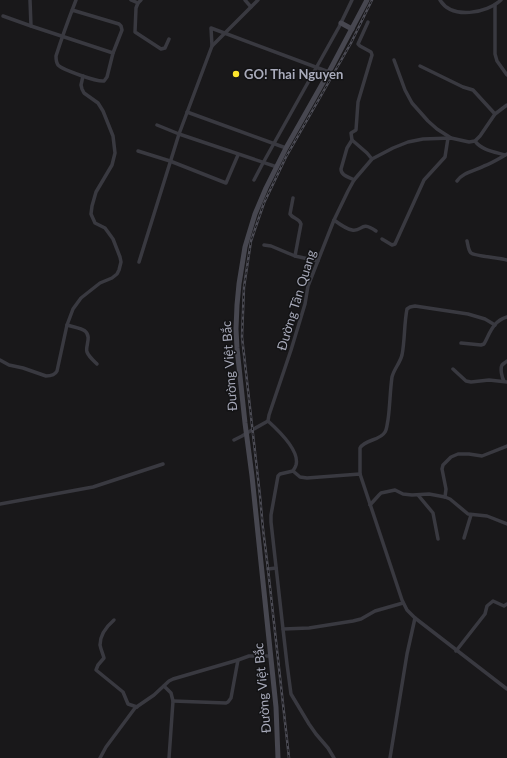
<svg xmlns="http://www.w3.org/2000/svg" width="507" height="758" font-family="Lato,sans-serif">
	<rect width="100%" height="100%" fill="#19181a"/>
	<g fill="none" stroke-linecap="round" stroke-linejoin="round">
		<g stroke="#393940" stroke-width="3.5">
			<polyline points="30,0 31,26"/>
			<polyline points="131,0 138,3"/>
			<polyline points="141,0 138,3 136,8 135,32 161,49 165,48 169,39"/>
			<polyline points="245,0 251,7"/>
			<path d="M440 0C452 20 487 13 501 0"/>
			<polyline points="495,5 495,54 497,61 507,75"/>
			<path d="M72 10 119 24 121 26 122 30 113 53 107 77 104 81C97 82 63 70 58 65 56 62 56 59 56 56 62 37 69 18 76 0"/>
			<polyline points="3,16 31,26 113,53"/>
			<polyline points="212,46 211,28 329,72"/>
			<polyline points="394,60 405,90 412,103 428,121 437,129 451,138"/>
			<polyline points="420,66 463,87 473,90 495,114"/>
			<polyline points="187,112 286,148"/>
			<polyline points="157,125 179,134 277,167"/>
			<polyline points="352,140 367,153 372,159"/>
			<path d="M475 141C481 150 495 152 505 155"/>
			<polyline points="138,151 170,161 226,183 238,155"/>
			<polyline points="254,180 263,163 339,27 352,0"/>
			<path d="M354 180C349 177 341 176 341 169L347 148 352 140 351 133 356 130 358 102 372 55 371 52 360 46 358 44 368 22"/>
			<path d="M457 181C463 172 475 171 484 166 492 163 500 158 507 154"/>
			<path d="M293 198 290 214C293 219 299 218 301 224L295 256"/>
			<path d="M334 220C338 223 347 229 352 230 363 232 360 220 376 231"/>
			<polyline points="382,239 392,245 395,244 424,180 445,157 448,138"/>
			<path d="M467 241C468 244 468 250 471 253 474 256 501 258 507 260"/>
			<polyline points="264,245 271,246 295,256 318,261"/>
			<polyline points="139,262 179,134 212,46 258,0"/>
			<path d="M67 325C73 327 81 328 85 331 92 337 85 346 87 352 89 357 94 361 97 364"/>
			<path d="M461 343 481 345 484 344C490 333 493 321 507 317"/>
			<path d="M0 360 9 365 23 368 46 376C50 376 55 375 57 371L67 325 73 309 81 298 100 283 112 278 117 274 119 270 121 262 120 257 113 239 105 228 95 223 91 214 92 206 96 192 112 165 115 153 113 136 103 111 98 103 84 93 82 89 81 85 83 76"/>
			<polyline points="453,369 466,381 471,382 489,380 507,382"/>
			<path d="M504 381C502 378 500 369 502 365 503 364 506 362 507 361"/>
			<polyline points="268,421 269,415 291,350 305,304 308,286 334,220 348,191 354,180 372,159 393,148 408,142 423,139 451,138 469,142 475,141 480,136 495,114 507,105"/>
			<path d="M268 421C278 430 300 451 296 465 295 468 294 469 293 471L300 477 307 478 360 474 402 600 407 610 415 618 507 689"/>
			<polyline points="234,440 242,436 252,430 268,421"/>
			<polyline points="293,471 280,474 278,476 271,515 271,522 283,629 287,664 291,694 309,724 316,734 328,748 334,758"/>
			<path d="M360 474V448C365 439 380 441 385 432 387 429 387 424 388 420 390 406 390 391 392 377 394 369 400 363 402 355 405 340 404 324 407 309L410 307 415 306 468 314 485 319 495 325"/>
			<polyline points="418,495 433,513 438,539"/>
			<polyline points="445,497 446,489 442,469 443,465 451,457 458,454 469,454 482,456 507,446"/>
			<polyline points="0,504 93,487 163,464"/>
			<polyline points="370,505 379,495 381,493 395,490 403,494 412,495 429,494 445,497 450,499 468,514 487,516 507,524"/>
			<polyline points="464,538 471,515"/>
			<polyline points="268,569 276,568"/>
			<path d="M114 620C107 626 100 635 100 645 101 650 103 654 104 658L98 665 96 670 123 692 128 704 137 707"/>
			<polyline points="283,629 309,628 353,621 361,619 375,611 403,603"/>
			<polyline points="456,651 485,614 487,606 493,601 504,606 507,604"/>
			<polyline points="164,686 171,693 173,701 169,758"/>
			<polyline points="173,701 226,703 228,702 231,698 238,660"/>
			<polyline points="100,758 106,747 135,708 154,695 169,681 173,679 238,660 249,656 271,656"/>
			<polyline points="390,758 407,654 415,618"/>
		</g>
		<g stroke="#474750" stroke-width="5">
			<polyline points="341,23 352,29"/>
			<polyline points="278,758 276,707 252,476 245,423 237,348 236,329 237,305 239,284 245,247 255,214 266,188 286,148 329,72 367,0"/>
		</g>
		<defs>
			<polyline id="rail" points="289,758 268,569 263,529 260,496 242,337 244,287 251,241 264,203 286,157 351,43 372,0"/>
		</defs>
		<use href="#rail" stroke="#4c4c55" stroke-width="2.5"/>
		<use href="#rail" stroke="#131315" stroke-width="1" stroke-dasharray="3" stroke-linecap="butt"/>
	</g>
	<circle fill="#fee52c" stroke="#131315" stroke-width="1.5" cx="236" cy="74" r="4"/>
	<g text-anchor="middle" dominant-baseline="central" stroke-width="3" stroke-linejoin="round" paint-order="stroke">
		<g font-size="13" font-weight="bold" fill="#a9abbb" stroke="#131315" text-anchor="start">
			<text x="244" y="74">GO! Thai Nguyen</text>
		</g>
		<g font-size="13" fill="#a9abbb" stroke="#131315">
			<text transform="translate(296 300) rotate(-73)">Đường Tân Quang</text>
			<text transform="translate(229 366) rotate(-94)">Đường Việt Bắc</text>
			<text transform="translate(262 688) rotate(-95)">Đường Việt Bắc</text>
		</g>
	</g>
</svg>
